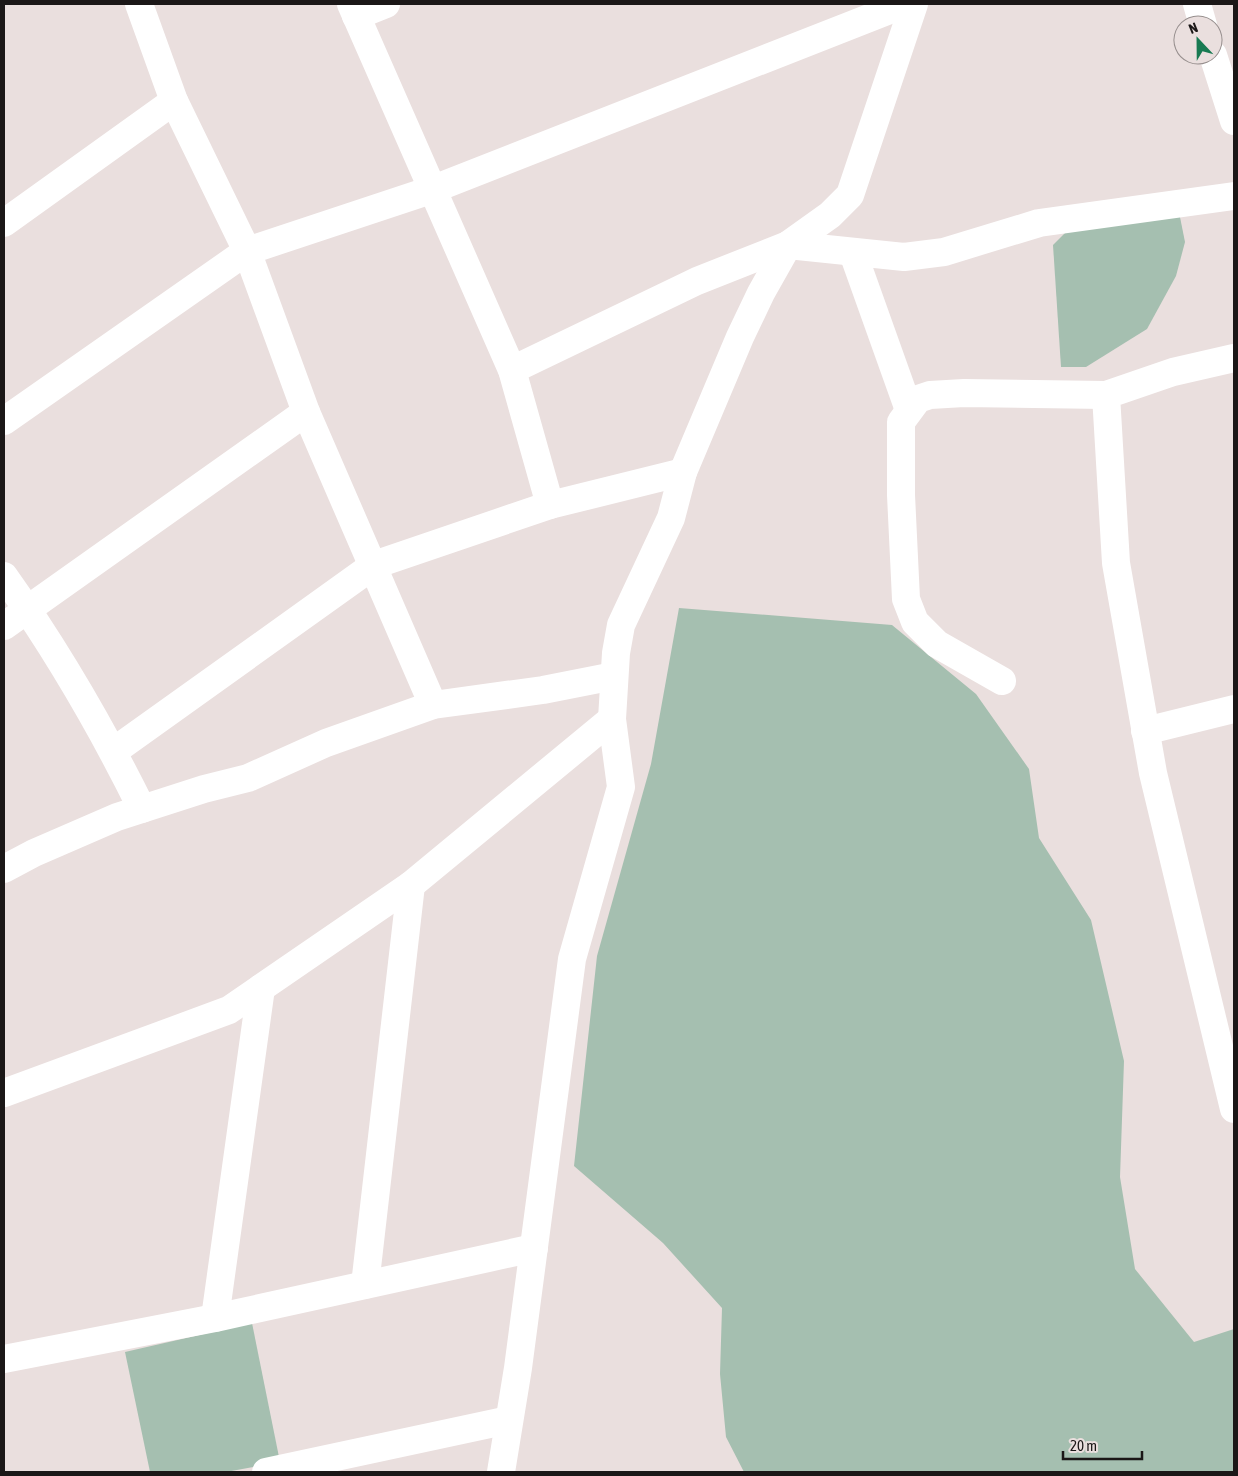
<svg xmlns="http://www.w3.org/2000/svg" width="1238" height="1476" font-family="'Asap Condensed',sans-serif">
	<rect width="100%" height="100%" fill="#eadfde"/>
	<g fill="#a5bfb0">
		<polygon points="1180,217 1185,242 1176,276 1147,329 1086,367 1061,367 1053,245 1077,221"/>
		<polygon points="679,608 892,625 976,694 1029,769 1039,838 1091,920 1124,1061 1120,1177 1135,1269 1194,1342 1234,1329 1234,1472 744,1472 726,1437 720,1374 722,1308 663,1243 574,1166 597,956 651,764"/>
		<polygon points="252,1323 280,1462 226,1472 150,1472 125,1352"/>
	</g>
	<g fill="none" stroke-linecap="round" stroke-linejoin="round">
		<g stroke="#fff" stroke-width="28">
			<polyline points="139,4 174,101 247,251 306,412 433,705"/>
			<polyline points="351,4 512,370 550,505"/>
			<polyline points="1197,4 1203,25"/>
			<polyline points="356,16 386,4"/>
			<polyline points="1213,55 1234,121"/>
			<polyline points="4,223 174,101"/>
			<polyline points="853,253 909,410"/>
			<polyline points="1234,358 1173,372 1106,395 1116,563 1153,773 1234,1109"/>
			<polyline points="512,370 697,281 788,245 904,257 944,252 1039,223 1234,196"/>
			<polyline points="4,421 247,251 431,190 905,4"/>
			<path d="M4 576C56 649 102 728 142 809"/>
			<polyline points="4,626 306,412"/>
			<polyline points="1002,681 937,644 915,622 906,599 901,495 901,422 918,399 930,395 964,393 1106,395"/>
			<polyline points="1145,731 1234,709"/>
			<polyline points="114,751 374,565 550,505 683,472"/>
			<polyline points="4,869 34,853 117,817 204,789 248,778 326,743 433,705 543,690 614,676"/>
			<polyline points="4,1093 229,1010 411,885 612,719"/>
			<polyline points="365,1285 411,885"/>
			<polyline points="215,1318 261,988"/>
			<polyline points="4,1359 215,1318 534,1248"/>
			<polyline points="266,1472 509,1420"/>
			<polyline points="501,1472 518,1368 572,959 621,787 612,719 616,653 621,625 671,518 683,472 740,337 761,293 788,245 830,215 850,195 914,4"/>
		</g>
	</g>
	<rect width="1238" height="1476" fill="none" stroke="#1b1717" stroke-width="10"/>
	<g transform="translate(1198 40) rotate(338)"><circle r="24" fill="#eadfde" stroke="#978f8e"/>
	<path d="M0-4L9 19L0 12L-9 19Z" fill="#187a52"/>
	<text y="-8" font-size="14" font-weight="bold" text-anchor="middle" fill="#1b1717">N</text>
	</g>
	<path d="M1063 1451v8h79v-8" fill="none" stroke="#1b1717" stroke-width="2.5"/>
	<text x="1070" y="1451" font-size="15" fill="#1b1717" stroke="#eadfde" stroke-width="4" paint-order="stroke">20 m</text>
</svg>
